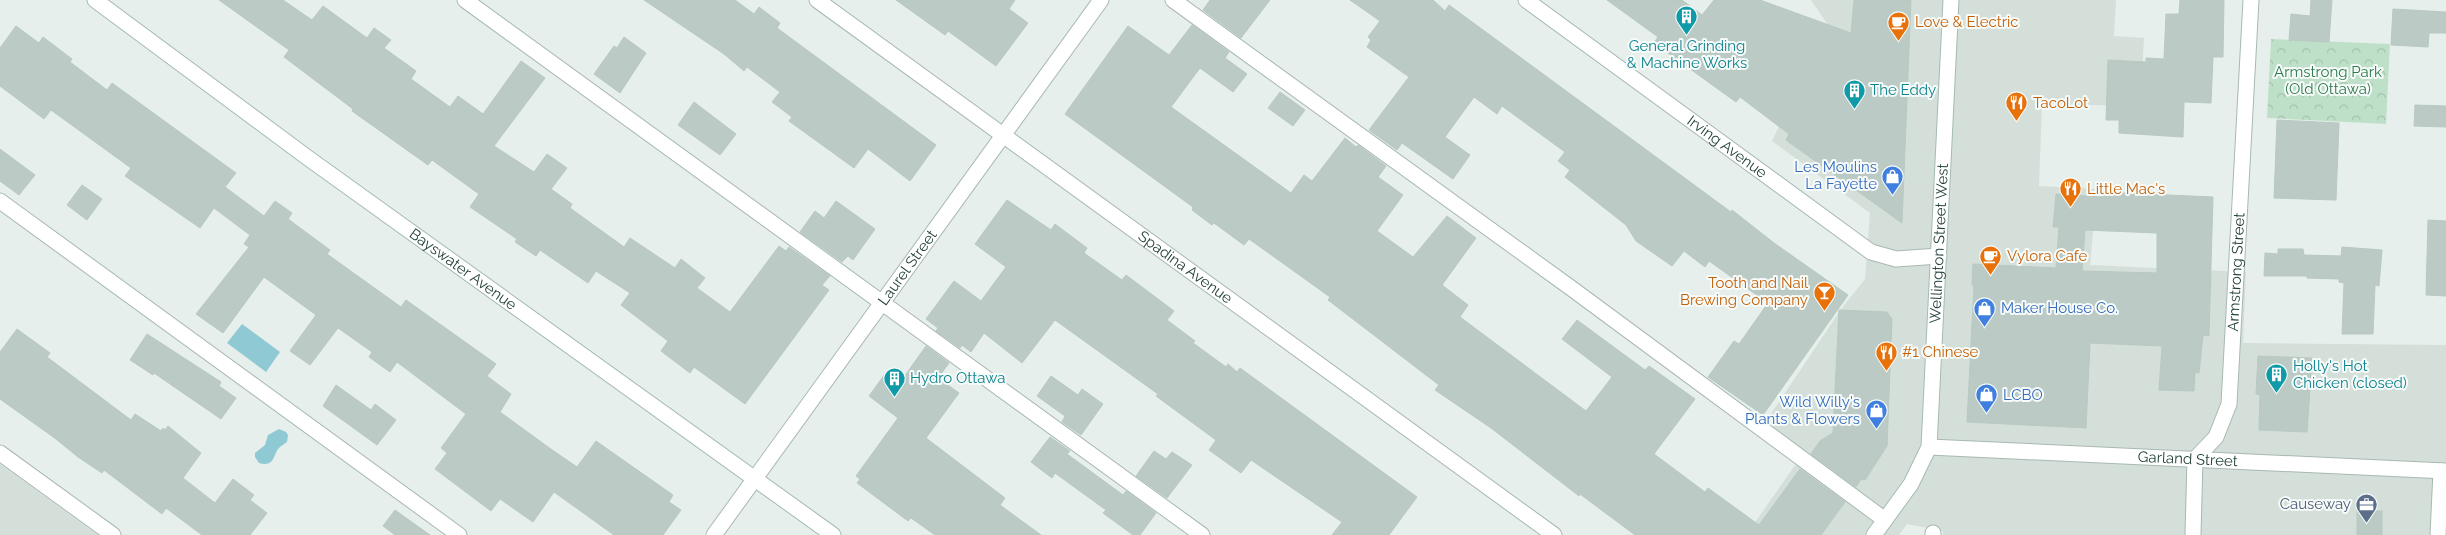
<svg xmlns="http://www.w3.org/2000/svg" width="2446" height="535" font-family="Raleway,sans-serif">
	<defs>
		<pattern id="forest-crowns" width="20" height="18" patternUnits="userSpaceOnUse" patternTransform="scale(1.25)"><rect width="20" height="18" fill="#bfe0c8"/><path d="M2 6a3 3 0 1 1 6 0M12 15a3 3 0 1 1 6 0" fill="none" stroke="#a4c1ad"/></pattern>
	</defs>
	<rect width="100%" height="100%" fill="#e6efeb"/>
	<g fill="#d4dfda">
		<polygon points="1811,0 2116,0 2114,36 2144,38 2140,106 2042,104 2039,186 2097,189 2090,265 2246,272 2243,343 2446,345 2446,535 1943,535 1943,531 1907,524 1899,535 1746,535 1801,457 1762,427 1842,308 1865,279 1870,213 1772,141 1828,25"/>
		<polygon points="0,464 98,535 0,535"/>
	</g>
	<polygon fill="url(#forest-crowns)" points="2271,39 2390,44 2386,124 2267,118"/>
	<g fill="#8ec9d4">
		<polygon points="242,324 280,352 266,372 227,343"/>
		<path d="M279 429 286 432 288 435 287 442C285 444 282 445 280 447 273 452 276 468 259 463L255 457V453L265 445 268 435Z"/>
	</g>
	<g fill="#bbcac4" stroke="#b8c9c2" fill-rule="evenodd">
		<polygon points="219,0 283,0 312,20 323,6 367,38 374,28 391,40 384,48 416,71 411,79 450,107 458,96 483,114 521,61 545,78 494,146 534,172 547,154 567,168 551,189 572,204 570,208 624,247 630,238 675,268 681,259 705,278 697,288 730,312 779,246 786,251 789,247 830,276 822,285 829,290 745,404 694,367 690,373 661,351 668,341 621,305 630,293 596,271 588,283 540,250 536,256 515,242 517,239 470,207 479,194 432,160 428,165 352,111 353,109 284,57 289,50"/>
		<polygon points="644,0 735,0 754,14 759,7 780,23 777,28 936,145 910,181 868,149 854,168 789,121 792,117 772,102 780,92 747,67 744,71 724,54"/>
		<polygon points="896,0 1015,0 1009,9 1028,23 996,66 948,31 945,35"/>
		<polygon points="1210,0 1270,0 1241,38 1203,10"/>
		<polygon points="1350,0 1433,0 1445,11 1449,5 1731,212 1732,210 1774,243 1848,295 1763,415 1708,377 1734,341 1739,344 1768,303 1709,261 1705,267 1684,251 1672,266 1636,241 1626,225 1565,177 1570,170 1558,161 1565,152 1502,106 1497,114 1474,97 1445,137 1470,155 1453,179 1402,143 1397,150 1369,130 1409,77 1367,47 1371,40 1368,37 1380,21"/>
		<polygon points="1607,0 1682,0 1702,15 1714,0 1760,0 1851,33 1854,0 1911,0 1902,223 1786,140 1789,134 1740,97 1736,102 1654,43 1658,37"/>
		<polygon points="2180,0 2224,0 2223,57 2213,57 2211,103 2184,102 2183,137 2119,133 2119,120 2106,120 2108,60 2146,62 2146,58 2164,59 2166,14 2179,14"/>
		<polygon points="2311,0 2332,0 2329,42 2289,40 2291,14 2310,16"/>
		<polygon points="2393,9 2446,12 2446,33 2429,33 2428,47 2391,45"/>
		<polygon points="1192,25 1229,52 1225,58 1247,74 1233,92 1200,68 1171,107 1291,193 1304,175 1312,181 1345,138 1356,147 1358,145 1386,166 1378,177 1403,195 1377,231 1413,257 1447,216 1476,238 1442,285 1468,305 1460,317 1586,411 1612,377 1562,339 1577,320 1645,370 1649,366 1695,399 1654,454 1705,492 1708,488 1759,525 1800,469 1845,502 1821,535 1635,535 1580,494 1579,496 1491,428 1435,390 1439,385 1328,300 1330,297 1249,239 1244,245 1214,223 1212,225 1192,210 1193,207 1065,114 1128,26 1169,55"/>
		<polygon points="16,26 39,43 43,37 72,59 70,62 107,90 112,83 236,173 225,187 264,216 275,201 292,213 288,219 330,250 327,254 401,307 406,300 496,364 487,376 511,394 500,412 548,447 577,467 596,441 673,495 669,502 681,510 663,535 614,535 554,492 533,522 500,499 491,511 435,469 447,453 441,448 466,414 397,362 390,372 369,357 372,352 338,328 310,365 290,351 316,315 264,277 223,333 196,314 249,247 244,244 250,235 214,208 200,228 125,176 131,168 51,110 44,119 0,86 0,48"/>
		<polygon points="624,37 646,53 620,93 594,74 614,46 617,48"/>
		<polygon points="1280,92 1305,110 1293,126 1268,108"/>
		<polygon points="694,102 736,134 720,155 678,125"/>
		<polygon points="2415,105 2446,106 2446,127 2414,126"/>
		<polygon points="2277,120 2339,123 2336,200 2274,198"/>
		<polygon points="0,149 35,175 19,195 0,181"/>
		<polygon points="82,185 102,199 87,220 67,205"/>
		<path d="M2101 192 2213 197 2209 336 2203 335 2199 373 2195 372 2194 391 2159 390 2162 346 2090 343 2086 428 1967 422 1974 285H1972L1973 264 2056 268 2059 227H2053L2056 194 2101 197ZM2085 230 2157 233V273L2082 271Z"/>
		<polygon points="1007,200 1051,230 1055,224 1087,248 1084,253 1122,280 1126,275 1174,311 1167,320 1195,341 1193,343 1226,367 1228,364 1237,372 1240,368 1417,497 1389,535 1332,535 1342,522 1251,460 1241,473 1209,450 1216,440 1156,396 1158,394 1055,320 1022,363 984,333 971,352 962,345 960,348 936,331 938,328 926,319 954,281 981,301 1006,267 975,244"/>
		<polygon points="836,201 875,229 853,260 848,256 842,262 800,232 815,211 824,218"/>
		<polygon points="2428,220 2446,221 2446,296 2426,295"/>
		<polygon points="2342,247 2382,250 2379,286 2375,285 2373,334 2342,334 2344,283 2339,282 2339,279 2307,278 2307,276 2264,276 2265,253 2278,254 2278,249 2303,249 2304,255 2341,256"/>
		<polygon points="1839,310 1887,312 1892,319 1887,446 1865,480 1861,479 1856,487 1811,454 1820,441 1833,433"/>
		<polygon points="17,329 50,353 47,357 131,420 135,414 161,431 163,428 165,430 168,426 201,453 183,478 215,503 233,479 254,495 250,500 267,513 250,535 202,535 166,508 162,514 104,470 102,473 78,457 56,439 0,399 0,352"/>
		<polygon points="147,334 221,382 219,386 236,398 221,419 154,373 153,375 130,360"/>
		<polygon points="926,346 949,363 938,378 959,393 926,438 1005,498 1000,505 1041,535 935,535 911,518 908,521 857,483 860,479 856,476 898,418 869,396 885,374 899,384"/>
		<polygon points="2258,356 2312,358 2307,432 2259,430 2260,395 2256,394"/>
		<polygon points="1051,376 1078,395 1082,389 1103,404 1081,435 1062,422 1065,416 1037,396"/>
		<polygon points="336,385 371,410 375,404 396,420 377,445 323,406"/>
		<polygon points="1050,437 1070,451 1067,454 1123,495 1126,491 1156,513 1140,535 1133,535 1103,513 1106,510 1055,473 1052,478 1031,462"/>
		<polygon points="1154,451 1166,459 1172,452 1192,465 1167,498 1136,476"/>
		<polygon points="395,510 430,535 395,535 383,526"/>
		<rect x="2357" y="511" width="25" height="24"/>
	</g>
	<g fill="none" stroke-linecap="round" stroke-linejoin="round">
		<defs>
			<g id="lane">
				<polyline points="465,0 1202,535"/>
				<polyline points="1173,0 1571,288 1885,520"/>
				<polyline points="0,201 459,535"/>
			</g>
			<g id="street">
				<path id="s1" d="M817 0 1554 535"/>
				<path id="s2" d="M1526 0 1871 252 1896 259 1939 256"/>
				<path id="s3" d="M1929 447 2446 471"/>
				<polyline points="0,453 113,535"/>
				<path id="s4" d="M714 535 1101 0"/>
				<polyline points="1933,535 1933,533"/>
				<path id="s5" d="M2193 535 2195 459 2216 437 2229 404 2251 0"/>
				<polyline points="2438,535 2441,471"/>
			</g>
			<g id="secondary">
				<path id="s6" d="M95 0 308 158 833 535"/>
				<path id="s7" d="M1874 535 1911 484 1929 447 1951 0"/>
			</g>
		</defs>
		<use href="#lane" stroke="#a8b8b2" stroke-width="17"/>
		<use href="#street" stroke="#a8b8b2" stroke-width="17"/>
		<use href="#secondary" stroke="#a4bbb3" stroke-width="17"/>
		<use href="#lane" stroke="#fff" stroke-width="15"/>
		<use href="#street" stroke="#fff" stroke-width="15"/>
		<use href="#secondary" stroke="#fff" stroke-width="15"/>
	</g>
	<defs>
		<symbol id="building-pin" viewBox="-11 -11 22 30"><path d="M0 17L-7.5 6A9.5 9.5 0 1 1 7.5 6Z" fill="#0f9aa8" stroke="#f7fbf9"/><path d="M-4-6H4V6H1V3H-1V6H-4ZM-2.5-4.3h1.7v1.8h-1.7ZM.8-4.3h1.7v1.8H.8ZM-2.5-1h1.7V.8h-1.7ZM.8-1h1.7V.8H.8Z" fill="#fff"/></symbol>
		<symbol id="cafe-pin" viewBox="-11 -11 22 30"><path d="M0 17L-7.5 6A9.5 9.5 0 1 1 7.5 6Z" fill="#e8710a" stroke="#f7fbf9"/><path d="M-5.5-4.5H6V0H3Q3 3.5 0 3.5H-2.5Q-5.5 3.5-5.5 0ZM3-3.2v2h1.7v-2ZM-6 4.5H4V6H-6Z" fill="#fff"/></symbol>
		<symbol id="restaurant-pin" viewBox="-11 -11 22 30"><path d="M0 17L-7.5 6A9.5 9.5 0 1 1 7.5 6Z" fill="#e8710a" stroke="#f7fbf9"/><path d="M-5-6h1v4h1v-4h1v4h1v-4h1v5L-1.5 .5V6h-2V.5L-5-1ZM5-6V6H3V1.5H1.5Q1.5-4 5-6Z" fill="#fff"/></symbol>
		<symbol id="shop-pin" viewBox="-11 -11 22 30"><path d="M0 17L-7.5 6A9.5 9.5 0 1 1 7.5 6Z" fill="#3f7fe0" stroke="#f7fbf9"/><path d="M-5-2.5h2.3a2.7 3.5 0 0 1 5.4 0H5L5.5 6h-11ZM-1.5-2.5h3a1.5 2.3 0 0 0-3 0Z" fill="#fff"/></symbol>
		<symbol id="bar-pin" viewBox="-11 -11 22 30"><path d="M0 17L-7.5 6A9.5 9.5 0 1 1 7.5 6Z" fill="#e8710a" stroke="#f7fbf9"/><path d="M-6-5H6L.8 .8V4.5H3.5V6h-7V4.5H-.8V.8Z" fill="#fff"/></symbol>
		<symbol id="office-pin" viewBox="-11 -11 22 30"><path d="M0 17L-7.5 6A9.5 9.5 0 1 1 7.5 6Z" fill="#5c6f8a" stroke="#f7fbf9"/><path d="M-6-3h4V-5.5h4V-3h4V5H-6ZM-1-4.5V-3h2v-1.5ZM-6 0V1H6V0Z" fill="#fff"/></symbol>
	</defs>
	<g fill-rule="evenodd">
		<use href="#building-pin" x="1674" y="4" width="25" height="34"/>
		<use href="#cafe-pin" x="1886" y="10" width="25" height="34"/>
		<use href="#building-pin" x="1842" y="78" width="25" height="34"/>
		<use href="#restaurant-pin" x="2004" y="90" width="25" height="34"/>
		<use href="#shop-pin" x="1880" y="164" width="25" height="34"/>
		<use href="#restaurant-pin" x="2058" y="176" width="25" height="34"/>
		<use href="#cafe-pin" x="1978" y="244" width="25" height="34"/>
		<use href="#bar-pin" x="1812" y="280" width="25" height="34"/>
		<use href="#shop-pin" x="1972" y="296" width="25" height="34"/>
		<use href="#restaurant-pin" x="1874" y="340" width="25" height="34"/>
		<use href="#building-pin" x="2264" y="362" width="25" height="34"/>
		<use href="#building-pin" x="882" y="366" width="25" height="34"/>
		<use href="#shop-pin" x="1974" y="382" width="25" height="34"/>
		<use href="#shop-pin" x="1864" y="398" width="25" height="34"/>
		<use href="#office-pin" x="2354" y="492" width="25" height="34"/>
	</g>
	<g text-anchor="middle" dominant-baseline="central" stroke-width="4" stroke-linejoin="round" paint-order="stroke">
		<g font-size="15" fill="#c56008" stroke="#f7fbf9" text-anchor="start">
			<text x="1915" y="22">Love &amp; Electric</text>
			<text x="2033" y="103">TacoLot</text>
			<text x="2087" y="189">Little Mac's</text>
			<text x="2007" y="256">Vylora Cafe</text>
			<text x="1808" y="283" text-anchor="end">Tooth and Nail<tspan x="1808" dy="17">Brewing Company</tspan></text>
			<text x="1902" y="352">#1 Chinese</text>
		</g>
		<g font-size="15" fill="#0d838f" stroke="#f7fbf9" text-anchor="start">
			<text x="1687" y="46" text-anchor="middle">General Grinding<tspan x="1687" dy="17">&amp; Machine Works</tspan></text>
			<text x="1870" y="90">The Eddy</text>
			<text x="2293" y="366">Holly's Hot<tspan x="2293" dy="17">Chicken (closed)</tspan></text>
			<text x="910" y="378">Hydro Ottawa</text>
		</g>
		<g font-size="15" fill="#2d7a4b" stroke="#f7fbf9">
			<text x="2328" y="72">Armstrong Park<tspan x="2328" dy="17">(Old Ottawa)</tspan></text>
		</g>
		<g font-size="15" fill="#24423a" stroke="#f7fbf9">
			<text stroke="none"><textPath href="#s2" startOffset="249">Irving Avenue</textPath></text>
			<text stroke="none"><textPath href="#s7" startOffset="308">Wellington Street West</textPath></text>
			<text stroke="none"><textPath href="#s4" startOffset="330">Laurel Street</textPath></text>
			<text stroke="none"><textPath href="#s1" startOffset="455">Spadina Avenue</textPath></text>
			<text stroke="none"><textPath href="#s6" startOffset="456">Bayswater Avenue</textPath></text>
			<text stroke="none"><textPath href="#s5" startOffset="274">Armstrong Street</textPath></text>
			<text stroke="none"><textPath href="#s3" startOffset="259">Garland Street</textPath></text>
		</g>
		<g font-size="15" fill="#366cbe" stroke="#f7fbf9" text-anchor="end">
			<text x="1877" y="167">Les Moulins<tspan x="1877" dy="17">La Fayette</tspan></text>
			<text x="2001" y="308" text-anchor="start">Maker House Co.</text>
			<text x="2003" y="395" text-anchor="start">LCBO</text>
			<text x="1860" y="402">Wild Willy's<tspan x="1860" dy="17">Plants &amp; Flowers</tspan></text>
		</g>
		<g font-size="15" fill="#4e5e75" stroke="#f7fbf9" text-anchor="end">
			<text x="2351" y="504">Causeway</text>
		</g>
	</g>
</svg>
